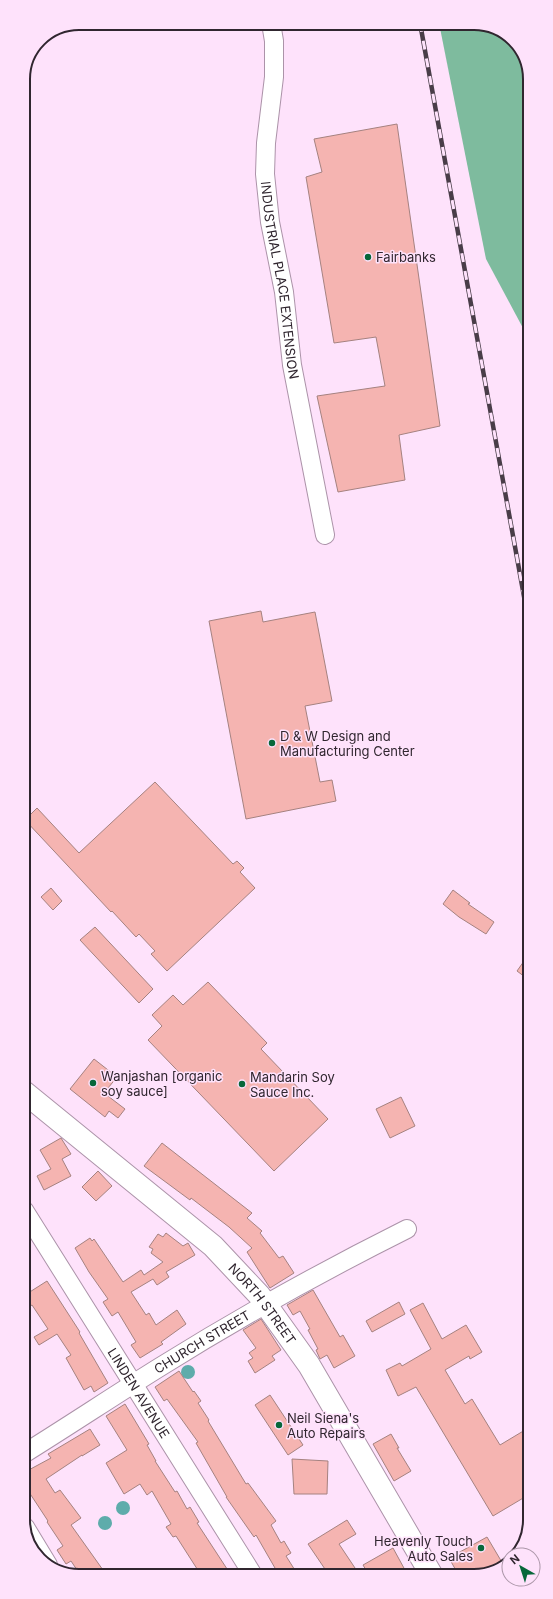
<svg xmlns="http://www.w3.org/2000/svg" width="553" height="1599" font-family="Inter,sans-serif">
	<rect width="100%" height="100%" fill="#fee2fb"/>
	<polygon fill="#7ebb9e" points="439,23 478,23 511,37 528,65 528,317 524,330 486,259"/>
	<g fill="#5eacab">
		<circle cx="188" cy="1372" r="7"/>
		<circle cx="123" cy="1508" r="7"/>
		<circle cx="105" cy="1523" r="7"/>
	</g>
	<g fill="#f5b4b1" stroke="#a58280">
		<polygon points="397,124 440,426 399,435 405,480 338,492 317,396 385,386 376,337 334,343 306,177 322,172 314,139"/>
		<polygon points="261,611 263,622 315,612 332,701 305,706 320,782 332,780 336,801 246,819 209,621"/>
		<polygon points="155,782 233,864 237,861 244,868 240,872 255,888 167,971 151,954 155,951 139,934 136,937 112,911 111,912 25,820 37,808 79,853"/>
		<polygon points="51,888 62,901 53,910 41,897"/>
		<polygon points="453,890 470,903 468,904 494,922 486,934 459,917 443,904"/>
		<polygon points="95,927 153,989 139,1003 80,940"/>
		<polygon points="529,954 529,980 517,971"/>
		<polygon points="208,982 267,1043 261,1049 328,1119 274,1171 148,1040 162,1026 152,1015 173,995 183,1005"/>
		<polygon points="94,1059 117,1077 104,1093 125,1109 118,1118 109,1111 105,1117 70,1089"/>
		<polygon points="401,1097 415,1126 390,1138 376,1109"/>
		<polygon points="61,1138 71,1154 62,1159 71,1176 44,1190 37,1176 51,1169 40,1150"/>
		<polygon points="162,1143 252,1213 247,1218 262,1231 260,1233 279,1258 283,1256 294,1273 270,1288 247,1252 252,1248 229,1227 191,1198 190,1200 144,1166"/>
		<polygon points="98,1171 112,1186 96,1201 82,1187"/>
		<polygon points="166,1233 183,1246 188,1243 195,1255 166,1272 169,1277 157,1285 153,1279 131,1292 146,1315 149,1313 156,1325 177,1310 186,1324 161,1342 163,1344 140,1358 131,1345 136,1342 118,1312 112,1316 103,1302 108,1299 89,1272 75,1248 90,1238 92,1241 94,1239 123,1282 141,1270 144,1275 163,1262 151,1253 153,1249 149,1247 158,1234 163,1237"/>
		<polygon points="47,1281 80,1332 79,1333 108,1383 94,1392 91,1386 84,1390 66,1358 71,1355 57,1334 39,1345 34,1337 48,1329 32,1305 25,1309 25,1295"/>
		<polygon points="313,1290 340,1337 343,1335 355,1356 334,1368 327,1355 320,1359 316,1350 318,1349 308,1330 310,1329 300,1311 293,1315 287,1305"/>
		<polygon points="399,1302 405,1314 372,1332 366,1321"/>
		<polygon points="423,1303 442,1339 466,1325 482,1352 470,1359 469,1356 445,1370 465,1404 472,1399 500,1445 530,1427 530,1494 493,1516 416,1387 398,1396 386,1370 400,1363 402,1366 431,1349 410,1310"/>
		<polygon points="261,1319 281,1350 272,1356 275,1360 255,1373 248,1361 253,1358 249,1353 256,1348 243,1330"/>
		<polygon points="179,1371 193,1392 194,1391 201,1401 198,1403 209,1420 208,1421 246,1484 248,1483 276,1521 271,1525 281,1543 284,1541 291,1553 286,1556 298,1575 279,1575 256,1535 254,1537 226,1497 227,1497 196,1443 198,1442 167,1399 164,1401 155,1387"/>
		<polygon points="270,1395 303,1445 288,1455 255,1405"/>
		<polygon points="125,1404 149,1444 147,1445 156,1461 155,1461 175,1492 177,1491 187,1509 190,1507 199,1522 197,1523 231,1575 201,1575 176,1536 173,1537 166,1527 171,1524 152,1491 147,1495 140,1484 124,1494 106,1463 127,1450 106,1416"/>
		<polygon points="90,1429 100,1445 82,1456 82,1455 46,1479 55,1493 60,1490 81,1518 71,1525 103,1570 95,1576 81,1576 71,1561 66,1564 57,1550 63,1546 47,1522 48,1521 25,1486 25,1472 51,1458 48,1454"/>
		<polygon points="391,1434 399,1448 397,1448 411,1471 394,1481 373,1444"/>
		<polygon points="292,1459 328,1461 327,1494 294,1494"/>
		<polygon points="347,1520 356,1534 339,1544 355,1568 345,1575 329,1575 308,1544"/>
		<polygon points="487,1537 503,1564 488,1574 458,1574 449,1558"/>
		<polygon points="393,1548 405,1570 398,1575 369,1575 363,1565"/>
	</g>
	<g fill="none" stroke-linecap="round" stroke-linejoin="round">
		<defs>
			<g id="minor">
				<path id="s1" d="M271 23 274 41V77L266 143 265 174 270 222 284 292 292 365 325 535"/>
				<path id="s2" d="M24 1210 253 1575"/>
				<path id="s3" d="M25 1453C70 1425 115 1395 160 1367 240 1317 323 1271 407 1229"/>
				<polyline points="25,1527 48,1565"/>
			</g>
			<g id="major">
				<path id="s4" d="M24 1092 213 1246 259 1295 309 1365 431 1574"/>
			</g>
		</defs>
		<use href="#minor" stroke="#ac93a9" stroke-width="20"/>
		<use href="#major" stroke="#ac93a9" stroke-width="24"/>
		<use href="#minor" stroke="#fff" stroke-width="18"/>
		<use href="#major" stroke="#fff" stroke-width="22"/>
		<defs>
			<polyline id="rail" points="420,23 529,624"/>
		</defs>
		<use href="#rail" stroke="#493d48" stroke-width="4.5"/>
		<use href="#rail" stroke="#fee2fb" stroke-width="3" stroke-dasharray="9" stroke-linecap="butt"/>
	</g>
	<g fill="#07673a" stroke="#fee2fb" stroke-width="1.5">
		<circle cx="368" cy="257" r="4"/>
		<circle cx="272" cy="743" r="4"/>
		<circle cx="93" cy="1083" r="4"/>
		<circle cx="242" cy="1084" r="4"/>
		<circle cx="279" cy="1425" r="4"/>
		<circle cx="481" cy="1548" r="4"/>
	</g>
	<g text-anchor="middle" dominant-baseline="central" stroke-width="3" stroke-linejoin="round" paint-order="stroke">
		<g font-size="13" fill="#30262f" stroke="#fee2fb" text-anchor="start">
			<text x="376" y="257">Fairbanks</text>
			<text x="280" y="736">D &amp; W Design and<tspan x="280" dy="15">Manufacturing Center</tspan></text>
			<text x="101" y="1076">Wanjashan [organic<tspan x="101" dy="15">soy sauce]</tspan></text>
			<text x="250" y="1077">Mandarin Soy<tspan x="250" dy="15">Sauce Inc.</tspan></text>
			<text x="287" y="1418">Neil Siena's<tspan x="287" dy="15">Auto Repairs</tspan></text>
			<text x="473" y="1541" text-anchor="end">Heavenly Touch<tspan x="473" dy="15">Auto Sales</tspan></text>
		</g>
		<g font-size="13" fill="#30262f" stroke="#fee2fb">
			<text stroke="none"><textPath href="#s1" startOffset="259">INDUSTRIAL PLACE EXTENSION</textPath></text>
			<text stroke="none"><textPath href="#s4" startOffset="320">NORTH STREET</textPath></text>
			<text stroke="none"><textPath href="#s3" startOffset="209">CHURCH STREET</textPath></text>
			<text stroke="none"><textPath href="#s2" startOffset="216">LINDEN AVENUE</textPath></text>
		</g>
	</g>
	<path d="M0 0H553V1599H0ZM79 30H474A49 49 0 0 1 523 79V1520A49 49 0 0 1 474 1569H79A49 49 0 0 1 30 1520V79A49 49 0 0 1 79 30Z" fill="#fee2fb" fill-rule="evenodd"/>
	<path fill="none" stroke="#30262f" stroke-width="2" d="M79 30H474A49 49 0 0 1 523 79V1520A49 49 0 0 1 474 1569H79A49 49 0 0 1 30 1520V79A49 49 0 0 1 79 30Z"/>
	<g transform="translate(521 1567) rotate(321)"><circle r="19" fill="#fee2fb" stroke="#ac97a9"/>
	<path d="M0-3L7 15L0 10L-7 15Z" fill="#07673a"/>
	<text y="-6" font-size="11" font-weight="bold" text-anchor="middle" fill="#30262f">N</text>
	</g>
</svg>
